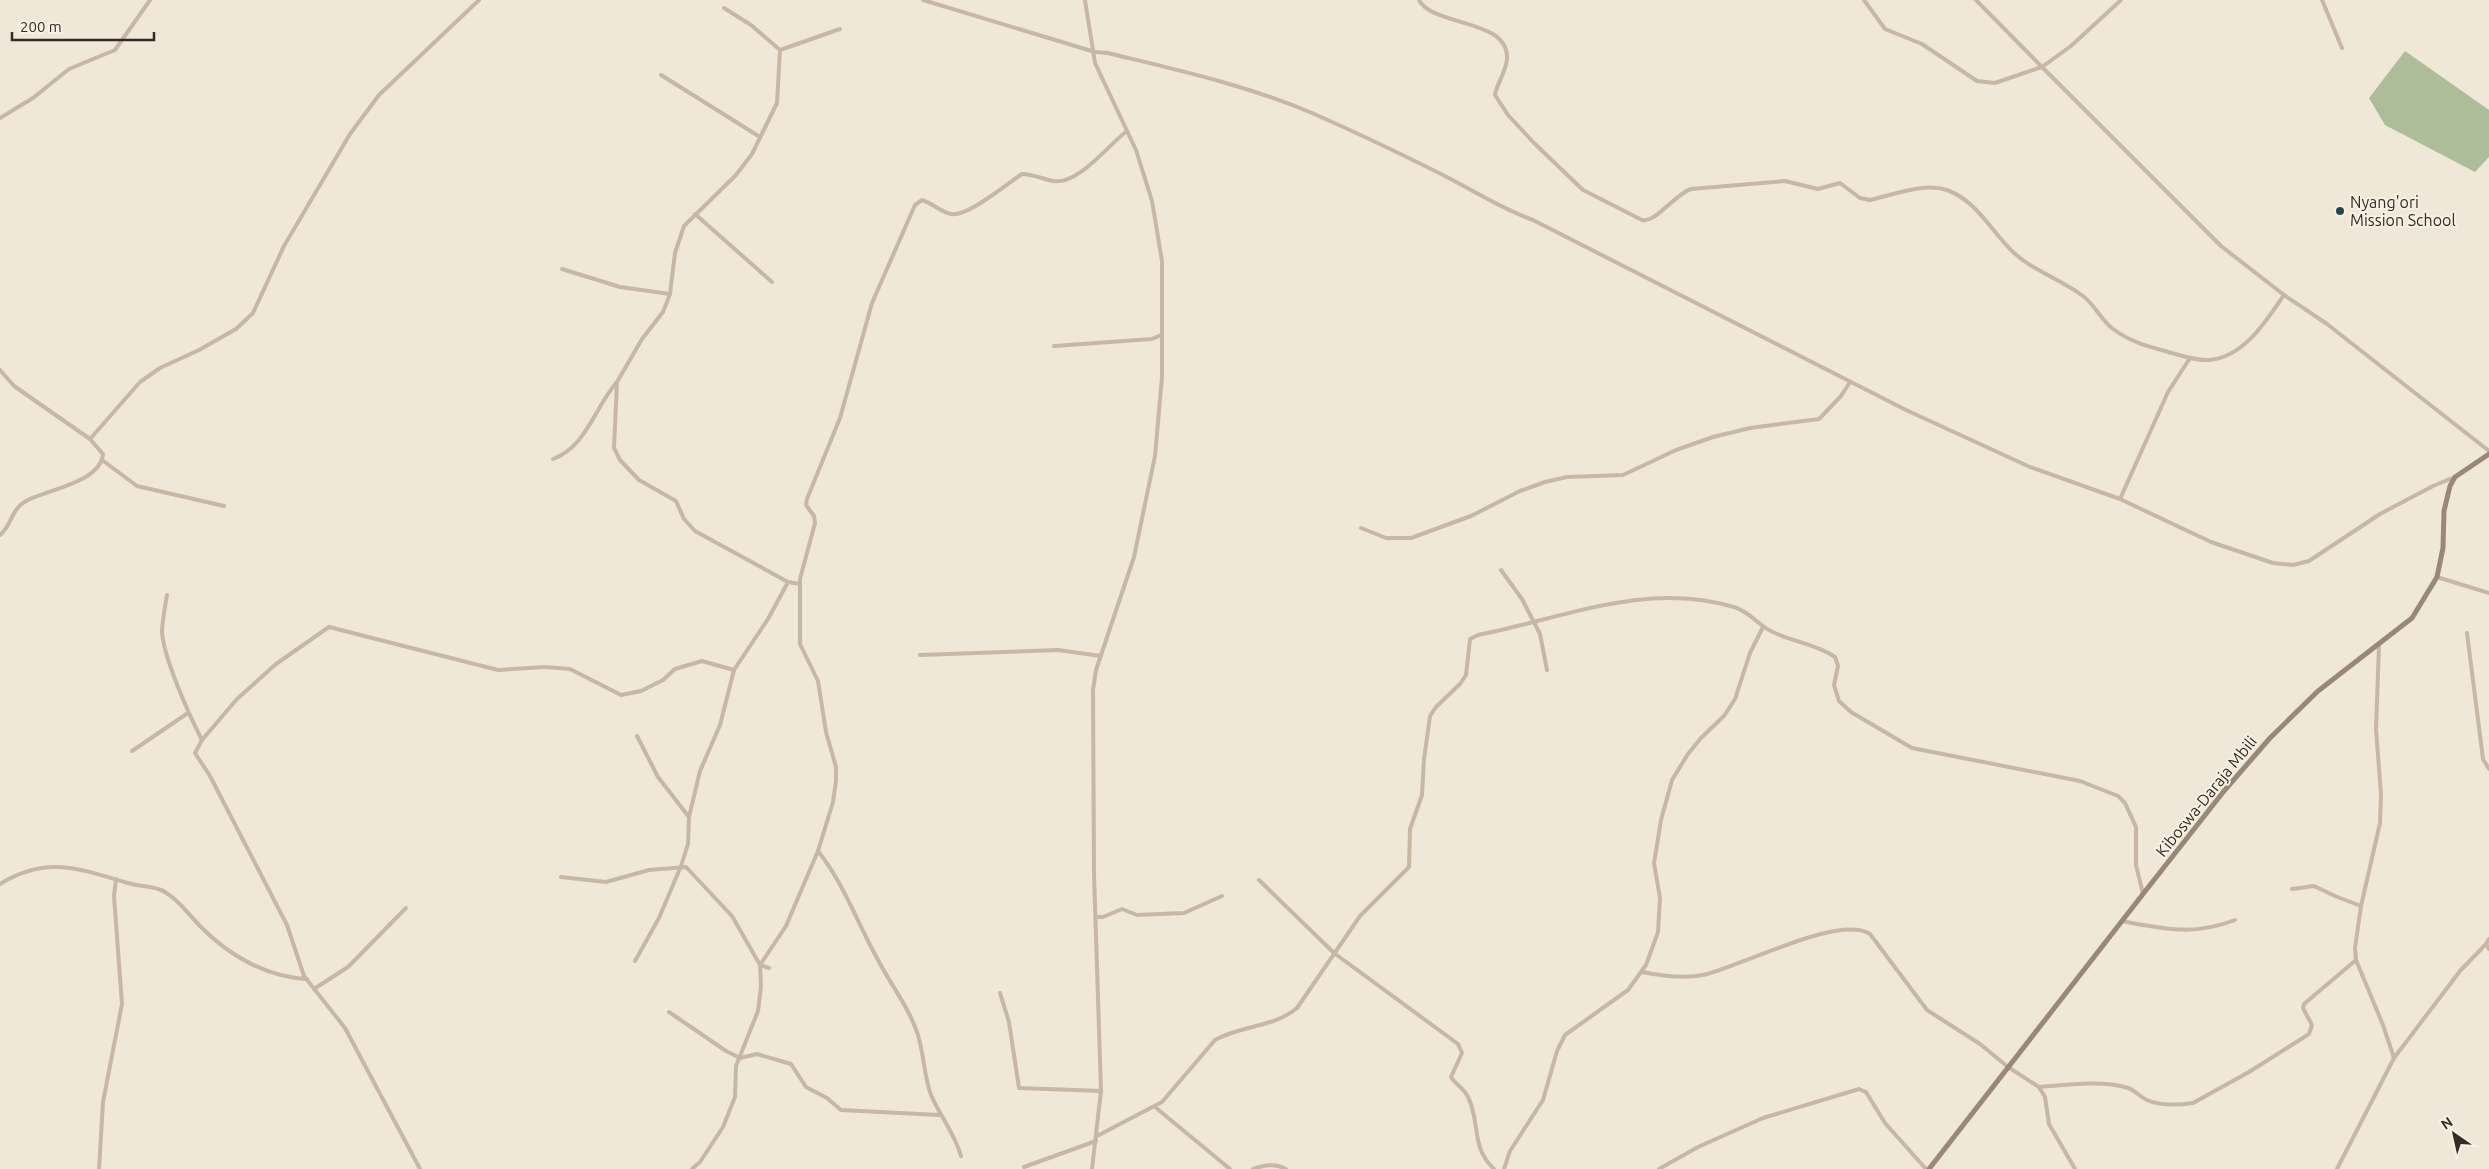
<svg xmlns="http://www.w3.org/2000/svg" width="2489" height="1169" font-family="Ubuntu,sans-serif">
	<rect width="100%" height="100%" fill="#efe7d8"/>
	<polygon fill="#adbd99" points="2405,51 2489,110 2489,157 2475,172 2385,125 2369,98"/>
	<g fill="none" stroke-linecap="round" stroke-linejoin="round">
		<g stroke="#c6b8a5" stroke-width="4">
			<path d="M923 0 1095 52 1108 53C1177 70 1246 85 1312 113 1353 131 1395 151 1435 171 1468 187 1499 208 1533 220L1906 410 2030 467 2120 499 2211 542 2273 563 2293 565 2309 561 2380 514 2433 486 2455 477"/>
			<polyline points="1085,0 1095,63 1136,150 1152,201 1162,261 1162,377 1155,456 1134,557 1096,670 1093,690 1094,874 1101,1091 1092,1169"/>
			<path d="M1419 0C1433 27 1509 18 1507 59 1506 72 1497 83 1495 95L1508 115 1534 143 1583 190 1642 220C1656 223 1675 194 1691 189L1785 181 1818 189 1840 183 1860 198 1870 200C1893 195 1924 182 1947 190 1977 201 1991 231 2013 252 2033 271 2061 279 2083 296 2095 305 2101 320 2113 329 2129 341 2146 346 2165 351 2179 355 2195 361 2210 360 2244 357 2267 320 2284 295"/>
			<polyline points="1864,0 1885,29 1922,44 1977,81 1995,83 2042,67 2221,246 2284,295 2327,324 2489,451"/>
			<polyline points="1976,0 2042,67 2071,46 2121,0"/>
			<polyline points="2322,0 2342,48"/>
			<polyline points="724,8 751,25 780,50 777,103 752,154 736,175 684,226 675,253 670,294 663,312 642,339 617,382 614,448 620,460 639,480 676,501 684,519 695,531 788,582 800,584"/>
			<polyline points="780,50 840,29"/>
			<polyline points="661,75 760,137"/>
			<polyline points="0,118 33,98 69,69 115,50 150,0"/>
			<polyline points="695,214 772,282"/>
			<polyline points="562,269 620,287 670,294"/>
			<polyline points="1054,346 1152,339 1161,335"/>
			<path d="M0 370 14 386 90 439 103 454C100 483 48 489 26 501 11 509 12 525 0 535"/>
			<polyline points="90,439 140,382 160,368 199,350 236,329 253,313 284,246 350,134 379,95 479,0"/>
			<path d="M553 459C587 446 594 408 617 382"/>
			<polyline points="102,460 137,486 224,506"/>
			<polyline points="2120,499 2168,392 2190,358"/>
			<polyline points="1361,528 1386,538 1411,538 1471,516 1520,491 1545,482 1567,477 1623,475 1676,450 1713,437 1750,428 1819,419 1841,396 1850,382"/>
			<polyline points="1501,570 1522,599 1540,634 1547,670"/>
			<polyline points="2437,577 2489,593"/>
			<path d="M167 595C165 606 163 619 162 630 162 655 190 717 202 740L237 699 276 664 329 627 498 670 545 667 570 669 621 695 641 691 663 680 675 669 702 661 734 670"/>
			<polyline points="2467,633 2483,759 2489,769"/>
			<polyline points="2379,645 2376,729 2381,794 2380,823 2361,906 2355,948 2356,960 2383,1025 2394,1058"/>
			<polyline points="920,655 1058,650 1101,656"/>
			<polyline points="637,736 658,777 689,817"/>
			<polyline points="202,740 195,753 210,776 287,925 304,976 345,1028 420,1169"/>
			<polyline points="132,751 188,713"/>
			<path d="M818 851C844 884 857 922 877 958 890 984 909 1007 918 1035 924 1055 924 1076 931 1095 940 1116 955 1134 961 1156"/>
			<polyline points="561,877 606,882 649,870 686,867 732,916 760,965 769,968"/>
			<path d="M1259 880 1334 953 1458 1044 1462 1053 1451 1077C1456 1085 1464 1088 1468 1097 1481 1123 1470 1146 1494 1169"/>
			<path d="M0 884C47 855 80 869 128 883 139 887 155 885 165 892 180 901 188 914 200 926 228 955 266 977 307 979"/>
			<polyline points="2292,889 2314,886 2335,896 2361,906"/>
			<polyline points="1096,917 1103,917 1122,909 1137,915 1184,913 1222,896"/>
			<path d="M2122 921C2164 929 2194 936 2235 920"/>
			<polyline points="2489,939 2486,944 2489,949"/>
			<polyline points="635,961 659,918 681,866 688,844 689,817 700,771 720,725 734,670 768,619 788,582"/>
			<path d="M1642 972C1662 976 1683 979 1703 975 1740 967 1839 914 1870 934L1927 1010 1980 1044 2008 1067 2039 1087 2045 1097 2049 1124 2075 1169"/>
			<polyline points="314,989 348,967 406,908"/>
			<polyline points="1000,993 1009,1022 1019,1088 1101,1091"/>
			<polyline points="669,1012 726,1051 740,1058"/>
			<polyline points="740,1058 757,1054 791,1064 806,1087 827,1098 841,1110 939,1115"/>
			<path d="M2039 1087C2065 1085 2103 1080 2128 1088 2135 1090 2140 1097 2147 1100 2160 1106 2179 1105 2193 1103L2249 1072 2309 1034 2312 1025 2303 1008 2304 1004 2356 960"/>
			<polyline points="1155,1107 1230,1169"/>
			<path d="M1097 1136 1162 1102 1215 1040C1241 1025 1273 1028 1297 1008L1360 916 1409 867 1410 829 1422 795 1424 759 1430 716 1436 707 1460 684 1466 675 1470 639 1478 635C1565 618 1644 581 1734 607 1751 612 1759 627 1775 633 1794 642 1818 645 1835 657L1838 666 1834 685 1839 701 1851 712 1912 748 2080 781 2118 796 2125 803 2136 827V865L2143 894"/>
			<polyline points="1024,1167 1096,1141"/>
			<polyline points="99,1169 103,1102 122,1004 114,896 116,879"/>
			<path d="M692 1169 700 1162 723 1127 735 1097 736 1066 758 1011 761 986 760 965 786 926 818 851 833 802 836 781V767L826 732 818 681 800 644V579L815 523 814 516 806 505 807 499 840 418 872 303 915 205 922 200C932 203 941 212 951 214 968 217 1008 183 1022 174 1033 174 1042 179 1053 181 1079 185 1109 144 1127 131"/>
			<path d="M1253 1169C1265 1165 1275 1163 1286 1169"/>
			<polyline points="1504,1169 1510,1151 1543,1100 1557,1051 1565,1035 1628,990 1646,965 1658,932 1660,898 1654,863 1661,820 1672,780 1688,754 1701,738 1724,716 1735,699 1750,653 1763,627"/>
			<polyline points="1659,1169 1698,1147 1763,1118 1859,1089 1866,1092 1885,1123 1926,1169"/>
			<polyline points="2337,1169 2394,1058 2460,971 2486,944"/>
		</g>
		<polyline stroke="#987" stroke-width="5" points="1929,1169 2143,894 2224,791 2270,738 2318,691 2412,618 2437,577 2443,548 2444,511 2450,486 2455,477 2489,454"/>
	</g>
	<circle fill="#1e4751" stroke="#f7f1e4" stroke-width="2" cx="2340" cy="211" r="5"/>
	<g text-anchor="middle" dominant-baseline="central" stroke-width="4" stroke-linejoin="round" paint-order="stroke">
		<g font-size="16" fill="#322b26" stroke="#f7f1e4" text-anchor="start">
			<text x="2350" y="202">Nyang'ori<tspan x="2350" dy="18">Mission School</tspan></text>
		</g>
		<g font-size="16" fill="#322b26" stroke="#f7f1e4">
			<text transform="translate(2206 796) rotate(-51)">Kiboswa-Daraja Mbili</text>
		</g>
	</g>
	<g transform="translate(2454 1134) rotate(326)" stroke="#f7f1e4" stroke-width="4" paint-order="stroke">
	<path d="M0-4L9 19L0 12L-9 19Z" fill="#322b26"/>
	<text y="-8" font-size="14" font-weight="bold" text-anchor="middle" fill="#322b26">N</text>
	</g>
	<path d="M12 32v8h142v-8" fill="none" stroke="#322b26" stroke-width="2.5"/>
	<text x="20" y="32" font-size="15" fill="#322b26" stroke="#f7f1e4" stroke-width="4" paint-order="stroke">200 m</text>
</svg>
